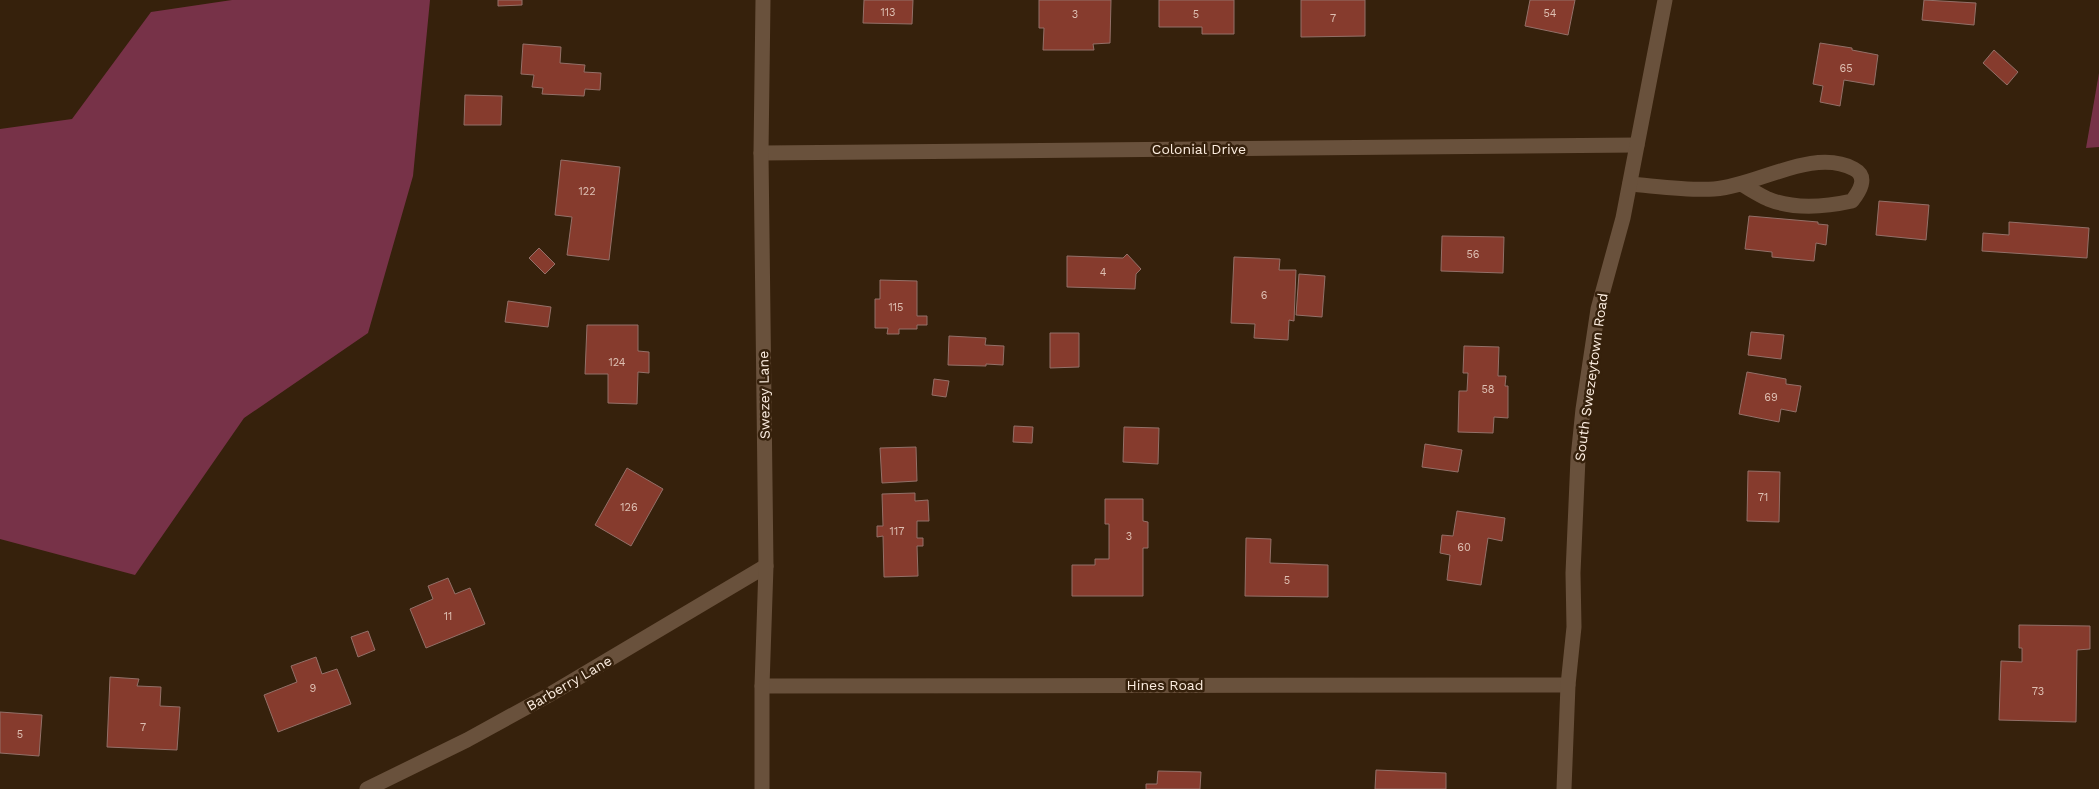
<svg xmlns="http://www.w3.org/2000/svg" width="2099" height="789" font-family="'Work Sans',sans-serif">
	<rect width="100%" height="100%" fill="#36210c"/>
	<g fill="#773248">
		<polygon points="232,0 430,0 413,176 368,333 244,418 135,575 0,539 0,129 72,119 151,12"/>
		<polygon points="2099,73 2099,147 2086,148"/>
	</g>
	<g fill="#863b2d" stroke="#937068">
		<polygon points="498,0 522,0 522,5 498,6"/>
		<polygon points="864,0 913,0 912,24 863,23"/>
		<polygon points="1039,0 1111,0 1110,43 1093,44 1094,50 1043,50 1044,28 1039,28"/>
		<polygon points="1159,0 1234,0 1234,34 1202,34 1202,27 1159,27"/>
		<polygon points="1301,0 1365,0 1365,36 1301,37"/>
		<polygon points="1530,0 1575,0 1568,35 1525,26"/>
		<polygon points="1924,0 1976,3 1974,25 1922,20"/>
		<polygon points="1820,43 1852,48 1852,50 1878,55 1874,85 1844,80 1840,106 1820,102 1823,86 1813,84"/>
		<polygon points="523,44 561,47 560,63 585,65 584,72 601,73 600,90 585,89 584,96 542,94 543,88 532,87 534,75 521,74"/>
		<polygon points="1994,50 2018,72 2007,85 1983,63"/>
		<polygon points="465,95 502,96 501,125 464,125"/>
		<polygon points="561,160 620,167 609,260 567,255 572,217 555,215"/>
		<polygon points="1879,201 1929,205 1926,240 1876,235"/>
		<polygon points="1749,216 1818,222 1818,224 1828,225 1826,245 1816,243 1814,261 1772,257 1772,252 1745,249"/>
		<polygon points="2009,222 2089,228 2087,258 1982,251 1983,233 2009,235"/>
		<polygon points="1442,236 1504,237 1503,273 1441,271"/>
		<polygon points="539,248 555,264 545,274 529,258"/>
		<polygon points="1127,254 1141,269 1136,274 1135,289 1067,287 1067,256 1123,258"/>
		<polygon points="1234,257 1280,259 1279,270 1296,270 1294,321 1289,320 1288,340 1254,338 1255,324 1231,323"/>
		<polygon points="1299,274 1325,276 1322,317 1296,315"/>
		<polygon points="880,280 917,281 917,316 927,316 927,325 917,325 917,329 899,329 899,334 887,334 888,328 875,328 875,299 880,299"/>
		<polygon points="508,301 551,307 548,327 505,322"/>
		<polygon points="587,325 638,325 638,351 649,352 649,373 638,372 637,404 608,403 608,374 585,374"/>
		<polygon points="1751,332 1784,335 1781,359 1748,355"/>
		<polygon points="1050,333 1079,333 1079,367 1050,368"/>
		<polygon points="949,336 986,338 985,345 1004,346 1003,365 986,364 986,366 948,365"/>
		<polygon points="1464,346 1499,347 1498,376 1506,376 1505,386 1508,386 1508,418 1494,417 1493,433 1458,432 1459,391 1467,391 1468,373 1463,373"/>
		<polygon points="1747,372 1786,379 1786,384 1801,386 1796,412 1781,409 1779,422 1739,414"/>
		<polygon points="934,379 949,381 946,397 932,395"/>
		<polygon points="1014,426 1033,427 1032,443 1013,442"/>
		<polygon points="1124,427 1159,428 1158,464 1123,462"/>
		<polygon points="1425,444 1462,450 1458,472 1422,467"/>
		<polygon points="916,447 917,481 882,483 880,448"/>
		<polygon points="627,468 663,489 631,546 595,525"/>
		<polygon points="1748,471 1780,472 1779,522 1747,521"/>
		<polygon points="915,493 915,501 928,500 929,521 917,521 917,538 923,538 923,546 917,546 918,576 884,577 883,536 877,537 877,526 883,526 882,494"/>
		<polygon points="1105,499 1143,499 1143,521 1148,522 1148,548 1143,548 1143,596 1072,596 1072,565 1095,565 1095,559 1109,559 1109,524 1105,524"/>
		<polygon points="1457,511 1505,518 1502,541 1488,538 1481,585 1447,580 1450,555 1440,553 1442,535 1453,536"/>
		<polygon points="1246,538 1271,539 1270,563 1328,565 1328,597 1245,596"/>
		<polygon points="448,578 455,594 470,588 485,624 426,648 410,609 433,599 428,586"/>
		<polygon points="2019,625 2090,626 2090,649 2077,650 2076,722 1999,720 2001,661 2022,662 2022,648 2019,648"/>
		<polygon points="368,631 375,650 358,657 351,637"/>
		<polygon points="316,657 322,674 337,669 351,704 278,732 264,695 297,682 291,666"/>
		<polygon points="110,677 139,679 137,686 161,687 160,706 180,707 177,750 107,747"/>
		<polygon points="0,712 42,715 39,756 0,753"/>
		<polygon points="1376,770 1446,773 1446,789 1375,789"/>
		<polygon points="1158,771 1201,772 1200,789 1146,789 1146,784 1157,784"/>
	</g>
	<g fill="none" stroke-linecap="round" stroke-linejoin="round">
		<path stroke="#69513c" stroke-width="15" d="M1630 184C1655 186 1690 191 1714 189 1757 186 1813 147 1854 169 1869 177 1859 192 1852 201 1825 207 1795 210 1768 199 1759 195 1750 189 1741 184"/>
		<g stroke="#69513c" stroke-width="15">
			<polyline points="761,153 1637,145"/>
			<polyline points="762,686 1568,685"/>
			<polyline points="367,789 467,740 549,695 766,566"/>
			<polyline points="1564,789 1568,685 1574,627 1573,573 1578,458 1583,409 1598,309 1623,218 1665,0"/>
		</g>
		<polyline stroke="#69513c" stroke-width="15" points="762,789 762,686 766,566 761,153 763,0"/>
	</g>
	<g text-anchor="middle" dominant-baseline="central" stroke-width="5" stroke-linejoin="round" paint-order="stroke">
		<g font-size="11" fill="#dec0b3">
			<text x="888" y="12">113</text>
			<text x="1550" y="13">54</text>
			<text x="1075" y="14">3</text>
			<text x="1196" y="14">5</text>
			<text x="1333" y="18">7</text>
			<text x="1846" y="68">65</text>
			<text x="587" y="191">122</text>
			<text x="1473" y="254">56</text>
			<text x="1103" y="272">4</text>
			<text x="1264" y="295">6</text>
			<text x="896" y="307">115</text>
			<text x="617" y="362">124</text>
			<text x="1488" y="389">58</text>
			<text x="1771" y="397">69</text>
			<text x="1763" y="497">71</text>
			<text x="629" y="507">126</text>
			<text x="897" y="531">117</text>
			<text x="1129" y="536">3</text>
			<text x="1464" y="547">60</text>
			<text x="1287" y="580">5</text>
			<text x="448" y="616">11</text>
			<text x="313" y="688">9</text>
			<text x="2038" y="691">73</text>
			<text x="143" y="727">7</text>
			<text x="20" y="734">5</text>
		</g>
		<g font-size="14" fill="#fcede0" stroke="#36210c">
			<text x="1199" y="149">Colonial Drive</text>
			<text transform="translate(1591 377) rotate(-82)">South Swezeytown Road</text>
			<text transform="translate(764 395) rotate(-91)">Swezey Lane</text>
			<text transform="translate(569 683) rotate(-30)">Barberry Lane</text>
			<text x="1165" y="685">Hines Road</text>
		</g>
	</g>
</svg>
